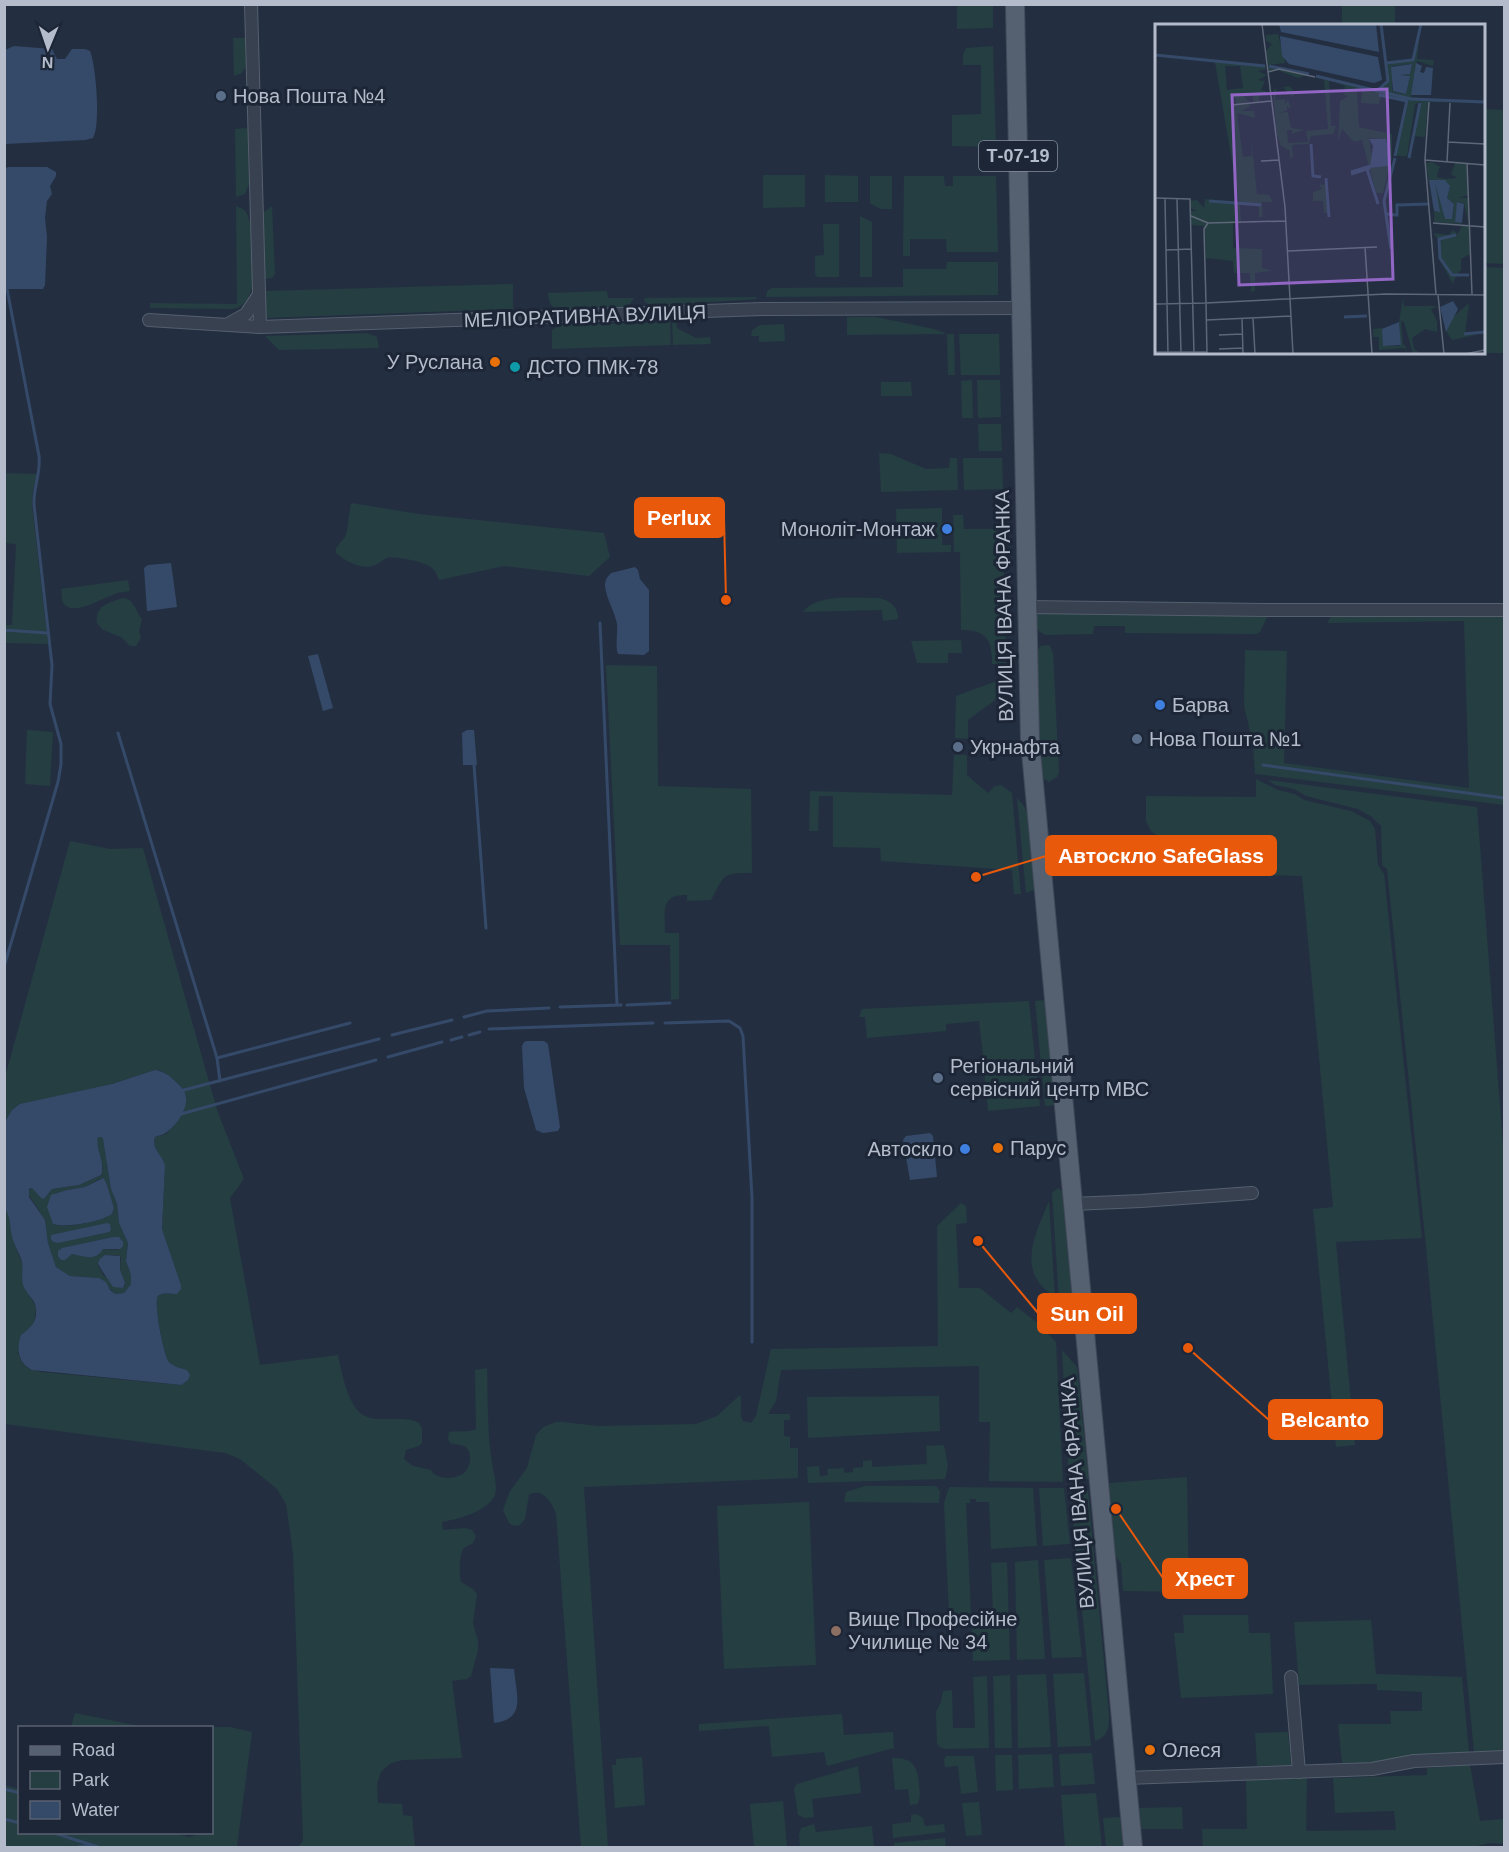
<svg xmlns="http://www.w3.org/2000/svg" width="1509" height="1852" font-family="Helvetica,sans-serif">
	<rect width="100%" height="100%" fill="#232f41"/>
	<g fill="#253e42" fill-rule="evenodd">
		<polygon points="957,5 993,5 993,28 957,29"/>
		<rect x="1342" y="5" width="53" height="20"/>
		<polygon points="233,38 245,38 246,66 242,73 234,76"/>
		<polygon points="993,46 996,147 952,146 952,115 981,114 981,65 963,65 963,55 966,48"/>
		<polygon points="1484,109 1504,110 1504,264 1484,263"/>
		<polygon points="248,128 249,184 245,194 236,197 235,129"/>
		<polygon points="764,175 805,175 805,207 763,208 763,178"/>
		<polygon points="825,175 858,176 858,202 825,202"/>
		<polygon points="870,176 892,176 892,209 880,209 870,203"/>
		<polygon points="904,176 944,176 945,186 953,186 953,176 996,176 998,252 947,252 946,239 910,239 910,256 903,256"/>
		<path d="M236 206C241 208 245 209 247 214 254 226 252 271 252 287 249 299 245 307 232 309L150 308V303L237 304Z"/>
		<polygon points="272,206 275,274 272,278 265,279 263,215 264,212"/>
		<polygon points="860,216 872,222 872,277 860,277"/>
		<polygon points="823,224 839,224 839,277 817,277 815,274 815,256 824,255"/>
		<polygon points="947,262 998,262 998,295 766,297 767,291 772,288 903,287 903,269 946,269"/>
		<polygon points="1484,267 1504,268 1504,353 1473,353 1484,352"/>
		<polygon points="513,284 513,309 266,318 265,291"/>
		<path d="M607 291 608 298H634L628 307 559 310C550 307 549 302 548 293Z"/>
		<polygon points="756,297 756,299 652,306 645,302 644,298"/>
		<polygon points="847,317 876,317 934,329 947,334 954,334 955,375 948,375 947,334 847,335"/>
		<polygon points="672,321 676,321 677,328 696,338 710,337 711,344 673,345"/>
		<polygon points="670,322 671,345 552,349 552,330 559,325"/>
		<polygon points="784,324 785,341 759,342 759,336 751,336 752,330 760,325"/>
		<polygon points="367,333 377,337 379,348 279,350 265,336"/>
		<polygon points="959,334 999,334 1000,375 961,375"/>
		<polygon points="972,380 973,418 962,418 961,381"/>
		<polygon points="977,380 1000,380 1001,417 978,418"/>
		<polygon points="881,382 911,382 912,396 881,396"/>
		<polygon points="978,424 1001,424 1002,451 979,451"/>
		<polygon points="879,453 891,454 926,469 949,468 950,458 957,458 958,490 881,492"/>
		<polygon points="963,458 1002,458 1003,489 964,490"/>
		<polygon points="4,473 38,474 33,490 32,505 48,644 5,643 5,625 12,625 16,544 5,543"/>
		<path d="M351 503 419 514 604 533 610 557 589 576 504 566 439 580C437 576 436 571 432 568 425 562 396 556 387 558 382 560 379 564 375 565 363 571 345 561 336 553V548L345 537 347 530Z"/>
		<polygon points="942,508 942,545 951,545 951,552 897,553 896,509"/>
		<path d="M953 515H963L964 529H1003L1006 664H992C992 640 987 630 961 630L960 552H954Z"/>
		<path d="M128 580 130 591C125 592 120 592 115 594 104 597 73 617 64 604 61 600 62 594 61 589Z"/>
		<path d="M124 598C134 599 136 612 142 619L139 631 141 638 136 646H130L121 637 103 630 97 623C95 606 109 602 124 598Z"/>
		<path d="M878 598C889 600 899 607 898 619L883 621 882 610 803 612C816 593 857 598 878 598Z"/>
		<path d="M1039 612 1268 615 1260 632 1256 634 1125 633V626H1094L1093 634 1047 635C1036 633 1031 620 1039 612Z"/>
		<polygon points="1504,614 1504,805 1255,774 1253,744 1244,706 1245,650 1287,651 1284,763 1469,788 1464,621 1327,623 1332,615"/>
		<polygon points="961,640 962,653 948,653 948,663 917,663 911,641"/>
		<polygon points="1048,645 1050,646 1053,653 1059,772 1057,777 1049,782 1043,778 1040,772 1037,653 1040,646"/>
		<path d="M606 665 657 666 658 786 751 789 752 873C722 873 725 874 711 900L687 901V895C660 894 665 911 665 933H679V999L671 1000 670 945H620Z"/>
		<polygon points="1006,680 1007,691 968,720 968,739 955,738 956,696 997,681"/>
		<polygon points="27,730 53,732 50,786 25,784"/>
		<polygon points="954,755 967,755 967,775 988,793 995,786 1001,785 1012,793 1021,894 1014,894 1012,870 881,861 880,848 833,847 833,796 819,796 818,831 809,831 810,791 952,795"/>
		<polygon points="1256,779 1278,790 1295,794 1304,800 1351,811 1370,821 1375,829 1378,865 1384,874 1422,1238 1336,1242 1355,1445 1336,1447 1313,1209 1333,1207 1302,876 1217,874 1217,862 1197,862 1187,859 1151,831 1146,821 1146,796 1256,797"/>
		<polygon points="1268,780 1477,807 1504,1158 1504,1751 1474,1752 1425,1237 1387,869 1382,865 1381,826 1372,817 1358,809 1306,796 1294,789 1275,785"/>
		<polygon points="1017,798 1024,806 1027,813 1034,887 1034,890 1026,893"/>
		<path d="M70 841 110 849 143 848 217 1110 244 1179 230 1198 260 1365 338 1355C342 1373 348 1410 367 1417 375 1420 384 1419 391 1419 400 1419 411 1418 419 1423L422 1428V1443L419 1446 406 1450 404 1459 413 1466 431 1470C435 1480 457 1480 465 1472 471 1466 473 1451 464 1446 460 1444 455 1445 450 1443L448 1439 449 1432C458 1430 468 1433 476 1429L475 1370 487 1368C488 1402 487 1437 493 1469 495 1479 499 1492 492 1500 482 1513 457 1519 442 1522L443 1530 465 1528 472 1530 476 1536 473 1543C470 1545 467 1546 464 1548 459 1553 459 1575 461 1582L473 1589 477 1594 473 1623 478 1641V1650L471 1676 467 1679 452 1681 462 1758 403 1760 391 1763 381 1772 377 1784 378 1803 402 1804 403 1815 412 1816 415 1847H298L303 1841 293 1553 286 1504 277 1489 240 1459 225 1453 5 1424V1209L9 1215 13 1240 22 1263 23 1284 36 1307 34 1324 32 1328 21 1335 18 1353 23 1364 28 1368 41 1372 181 1385 187 1370C181 1368 174 1367 169 1362 164 1357 153 1302 158 1296 162 1292 171 1294 177 1294L181 1285 162 1229 165 1165C162 1154 151 1149 155 1137L166 1134 174 1125 183 1111 186 1096 184 1090 172 1078 160 1070H155L112 1084 15 1107 5 1122V1077Z"/>
		<polygon points="1045,1000 1056,1105 1045,1106 1035,1001"/>
		<polygon points="1029,1001 1035,1060 984,1065 979,1021 946,1024 946,1031 867,1038 865,1017 859,1017 862,1009"/>
		<polygon points="1036,1066 1040,1106 988,1111 984,1071"/>
		<path d="M98 1137H101L103 1139 111 1189 117 1204 119 1223 128 1243 126 1261 131 1275V1284L124 1293 115 1294 99 1278 70 1276 56 1267 48 1243 45 1220 29 1195V1190L32 1188 45 1198 52 1189 79 1185 101 1175 103 1168 96 1141ZM101 1178 106 1182 114 1208 112 1214C96 1222 70 1229 53 1224L50 1214 67 1190 85 1187ZM113 1237 120 1238 123 1243 118 1250 103 1249 78 1255 72 1254 69 1256 60 1249ZM105 1255H118L121 1258 120 1270 125 1285 123 1288 112 1285 110 1280 103 1275 98 1265Z"/>
		<polygon points="1058,1188 1062,1191 1073,1308 1059,1300 1052,1193"/>
		<path d="M1049 1201 1055 1297C1015 1272 1035 1235 1049 1201Z"/>
		<path d="M961 1203 966 1206 967 1223 956 1224 959 1288H980L1011 1313 1017 1307 1040 1325 1056 1342 1063 1482 989 1481 990 1422H979V1366L781 1370 776 1401 768 1414H790V1420H784V1436L790 1437V1448H798V1478L584 1487 608 1847H581L556 1514C553 1503 541 1486 529 1495L525 1519 520 1525 514 1526 509 1523 503 1510 510 1491 527 1468 536 1435 543 1427 556 1422H563L598 1426 696 1424 717 1416 740 1395C743 1404 738 1412 743 1421L751 1423 756 1416 771 1349 938 1346 937 1226Z"/>
		<polygon points="1062,1350 1077,1367 1088,1473 1088,1478 1084,1480 1069,1481"/>
		<polygon points="939,1396 940,1431 808,1438 807,1397"/>
		<polygon points="944,1445 948,1466 945,1479 808,1483 807,1467 819,1466 820,1476 828,1475 827,1469 844,1468 844,1473 853,1472 853,1468 863,1467 863,1461 872,1460 872,1467 927,1464 926,1446"/>
		<polygon points="1187,1477 1189,1592 1123,1591 1121,1563 1115,1556 1109,1483"/>
		<polygon points="934,1486 937,1487 940,1491 939,1503 844,1502 846,1492 865,1486"/>
		<polygon points="950,1487 1033,1488 1037,1546 991,1549 989,1502 976,1502 976,1499 970,1499 970,1503 966,1503 971,1614 993,1613 991,1563 1007,1562 1010,1660 973,1661 971,1615 949,1615 944,1503 948,1490"/>
		<polygon points="1039,1488 1064,1488 1070,1544 1043,1546"/>
		<path d="M1070 1490 1088 1491 1109 1715C1109 1727 1108 1737 1095 1741Z"/>
		<polygon points="809,1502 816,1665 724,1669 717,1506"/>
		<polygon points="1071,1558 1082,1657 1052,1658 1044,1560"/>
		<polygon points="1038,1560 1045,1659 1017,1660 1015,1562"/>
		<polygon points="1183,1615 1248,1615 1249,1633 1270,1633 1273,1694 1181,1698 1174,1633 1184,1633"/>
		<polygon points="1371,1620 1376,1674 1462,1677 1469,1752 1412,1755 1376,1762 1342,1763 1338,1724 1391,1724 1390,1711 1422,1711 1422,1692 1377,1690 1377,1684 1299,1685 1294,1622"/>
		<polygon points="1084,1673 1091,1746 1058,1747 1053,1674"/>
		<polygon points="1046,1674 1051,1747 1018,1748 1017,1675"/>
		<polygon points="1010,1675 1012,1748 995,1748 993,1676"/>
		<polygon points="987,1676 989,1748 945,1749 941,1748 937,1744 936,1712 941,1702 943,1691 952,1690 953,1728 975,1728 973,1677"/>
		<polygon points="75,1713 144,1727 71,1727"/>
		<polygon points="842,1714 844,1735 893,1732 894,1748 827,1766 824,1752 772,1757 769,1726 699,1731 699,1724"/>
		<polygon points="210,1727 230,1727 252,1732 237,1847 101,1848 84,1846 74,1848 5,1847 4,1785 19,1789 20,1832 168,1832 189,1837 196,1835 197,1833 212,1832 212,1728"/>
		<polygon points="1288,1732 1291,1765 1257,1766 1255,1733"/>
		<polygon points="1092,1753 1095,1784 1061,1786 1059,1754"/>
		<polygon points="1052,1754 1054,1787 1019,1789 1018,1755"/>
		<polygon points="995,1755 1012,1755 1013,1790 996,1791"/>
		<polygon points="946,1756 974,1756 978,1792 961,1794 958,1766 945,1767 944,1759"/>
		<polygon points="642,1757 645,1805 615,1808 612,1765 616,1765 616,1759"/>
		<path d="M892 1758C912 1757 918 1766 919 1785 920 1792 921 1798 917 1804L910 1805 908 1789 895 1790Z"/>
		<polygon points="1470,1765 1480,1821 1504,1819 1504,1844 1490,1843 1468,1848 1203,1847 1202,1829 1247,1829 1246,1780 1307,1778 1306,1831 1396,1830 1394,1811 1335,1813 1333,1778 1427,1775 1427,1768"/>
		<polygon points="858,1766 861,1793 812,1799 814,1817 805,1818 798,1815 794,1788 797,1784"/>
		<polygon points="1096,1793 1102,1847 1065,1847 1061,1795"/>
		<polygon points="783,1801 787,1847 754,1847 750,1804"/>
		<polygon points="979,1802 982,1835 966,1836 962,1803"/>
		<polygon points="1182,1807 1183,1829 1141,1829 1139,1808"/>
		<polygon points="917,1814 923,1818 925,1826 944,1824 945,1832 893,1838 892,1824 911,1822 911,1815"/>
		<polygon points="1120,1817 1123,1847 1106,1847 1103,1818"/>
		<polygon points="814,1824 816,1832 872,1826 874,1847 800,1847 799,1835 801,1828"/>
		<polygon points="945,1838 946,1847 894,1847 894,1843"/>
	</g>
	<g fill="#354969" fill-rule="evenodd">
		<path d="M14 46 52 49 57 59H65L72 49H85L90 51C96 66 101 125 93 138L85 140 5 144V50Z"/>
		<polygon points="8,167 47,167 56,172 56,176 50,186 52,194 47,201 45,218 47,237 45,285 43,289 5,289 4,169"/>
		<polygon points="171,563 177,607 147,611 144,568 148,565"/>
		<path d="M635 567 638 570 640 579 649 590V651L644 655 618 654C615 645 618 634 617 624 615 611 606 599 605 586 605 580 607 577 611 573Z"/>
		<polygon points="318,654 333,708 323,711 308,656"/>
		<polygon points="467,730 474,730 477,765 463,765 462,733"/>
		<polygon points="527,1041 544,1041 548,1044 560,1127 558,1131 543,1133 536,1130 524,1088 522,1046 524,1042"/>
		<path d="M155 1070C164 1071 170 1076 176 1082 179 1085 183 1088 185 1093 190 1105 178 1124 168 1131 164 1135 160 1135 155 1137 151 1149 162 1154 165 1165L162 1229 181 1285V1289L177 1294C171 1294 162 1292 158 1296 153 1302 164 1357 169 1362 174 1367 181 1368 187 1370L190 1375 188 1380 181 1385 172 1384 32 1370C18 1363 16 1349 21 1335 31 1327 37 1323 36 1309 36 1300 26 1294 23 1285 21 1277 23 1269 22 1262 20 1254 15 1247 13 1240 9 1228 12 1219 5 1209V1122L12 1110 20 1104 112 1084ZM98 1137H101L103 1139 111 1189 117 1204 119 1223 128 1243 126 1261 131 1275V1284L124 1293 115 1294 110 1290 106 1282 99 1278 70 1276 56 1267 48 1243 45 1220 29 1197V1189L32 1188 41 1198 44 1199 52 1189 79 1185 101 1175C106 1163 95 1149 98 1137Z"/>
		<polygon points="930,1133 933,1136 937,1177 910,1180 903,1140 906,1136"/>
		<path d="M103 1178 106 1182 114 1208 112 1214C100 1222 67 1228 53 1224L47 1207 51 1195 67 1190 85 1187Z"/>
		<polygon points="107,1223 110,1224 111,1230 109,1232 58,1243 54,1242 51,1240 51,1235"/>
		<path d="M113 1237H119L123 1242V1246L120 1249H103C95 1262 84 1256 72 1254L65 1260H61L58 1256V1251L62 1248Z"/>
		<path d="M105 1255 120 1256V1270L125 1283 123 1288 113 1287C108 1279 102 1272 98 1263L100 1259Z"/>
		<path d="M490 1668 514 1669C516 1694 527 1719 494 1723Z"/>
	</g>
	<g fill="none" stroke-linecap="round" stroke-linejoin="round">
		<g stroke="#354969" stroke-width="3">
			<polyline points="600,623 617,1005"/>
			<polyline points="4,630 48,633"/>
			<polyline points="118,733 217,1058 220,1081"/>
			<polyline points="474,765 486,928"/>
			<polyline points="1263,765 1504,798"/>
			<path d="M4 967 58 782 61 764V744L50 704 52 665 34 505C33 488 41 473 39 456L7 289"/>
			<polyline points="627,1005 670,1003"/>
			<polyline points="560,1007 621,1005"/>
			<polyline points="464,1017 487,1011 549,1008"/>
			<polyline points="665,1023 729,1021 740,1028 743,1036 752,1198 752,1342"/>
			<polyline points="489,1029 653,1023"/>
			<polyline points="392,1035 452,1020"/>
			<polyline points="469,1035 480,1032"/>
			<polyline points="451,1040 462,1037"/>
			<polyline points="388,1057 442,1042"/>
			<polyline points="217,1058 350,1023"/>
			<polyline points="184,1090 379,1039"/>
			<polyline points="181,1114 376,1060"/>
			<polyline points="4,1789 20,1793"/>
			<polyline points="4,1819 20,1823"/>
			<polyline points="51,1832 101,1848"/>
			<polyline points="74,1848 84,1846 93,1847"/>
		</g>
		<defs>
			<g id="minor">
				<polyline points="251,4 260,327"/>
				<polyline points="149,320 260,327 762,309 1021,308"/>
				<polyline points="228,324 246,314 258,296"/>
				<polyline points="1026,607 1266,610 1504,610"/>
				<polyline points="1072,1204 1141,1201 1252,1193"/>
				<polyline points="1291,1677 1299,1772"/>
				<polyline points="1126,1778 1372,1769 1414,1761 1504,1757"/>
			</g>
			<polyline id="primary" points="1015,4 1030,741 1133,1848"/>
		</defs>
		<use href="#minor" stroke="#555f6e" stroke-width="14"/>
		<use href="#primary" stroke="#414a5a" stroke-width="20"/>
		<use href="#minor" stroke="#374150" stroke-width="12"/>
		<use href="#primary" stroke="#556071" stroke-width="18"/>
	</g>
	<g fill="#5c6f8a" stroke="#1c2636" stroke-width="2">
		<circle cx="221" cy="96" r="6"/>
		<circle cx="1137" cy="739" r="6"/>
		<circle cx="958" cy="747" r="6"/>
		<circle cx="938" cy="1078" r="6"/>
	</g>
	<g fill="#e8710a" stroke="#1c2636" stroke-width="2">
		<circle cx="495" cy="362" r="6"/>
		<circle cx="998" cy="1148" r="6"/>
		<circle cx="1150" cy="1750" r="6"/>
	</g>
	<circle fill="#0f9aa8" stroke="#1c2636" stroke-width="2" cx="515" cy="367" r="6"/>
	<g fill="#3f7fe0" stroke="#1c2636" stroke-width="2">
		<circle cx="947" cy="529" r="6"/>
		<circle cx="1160" cy="705" r="6"/>
		<circle cx="965" cy="1149" r="6"/>
	</g>
	<circle fill="#8d6e63" stroke="#1c2636" stroke-width="2" cx="836" cy="1631" r="6"/>
	<g text-anchor="middle" dominant-baseline="central" stroke-width="6" stroke-linejoin="round" paint-order="stroke">
		<rect fill="#1c2636" stroke="#868f9e" stroke-width="1.5" x="979" y="141" width="78" height="30" rx="4.5"/>
		<g font-size="18" font-weight="bold" fill="#b4bccb">
			<text x="1018" y="156">Т-07-19</text>
		</g>
		<g font-size="20" fill="#b4bccb" stroke="#1c2636" text-anchor="start">
			<text x="233" y="96">Нова Пошта №4</text>
			<text x="483" y="362" text-anchor="end">У Руслана</text>
			<text x="527" y="367">ДСТО ПМК-78</text>
			<text x="935" y="529" text-anchor="end">Моноліт-Монтаж</text>
			<text x="1172" y="705">Барва</text>
			<text x="1149" y="739">Нова Пошта №1</text>
			<text x="970" y="747">Укрнафта</text>
			<text x="950" y="1066">Регіональний<tspan x="950" dy="23">сервісний центр МВС</tspan></text>
			<text x="1010" y="1148">Парус</text>
			<text x="953" y="1149" text-anchor="end">Автоскло</text>
			<text x="848" y="1619">Вище Професійне<tspan x="848" dy="23">Училище № 34</tspan></text>
			<text x="1162" y="1750">Олеся</text>
		</g>
		<g font-size="20" fill="#b4bccb" stroke="#1c2636">
			<text transform="translate(585 316) rotate(-2)">МЕЛІОРАТИВНА ВУЛИЦЯ</text>
			<text transform="translate(1004 606) rotate(-91)">ВУЛИЦЯ ІВАНА ФРАНКА</text>
			<text transform="translate(1077 1493) rotate(-95)">ВУЛИЦЯ ІВАНА ФРАНКА</text>
		</g>
	</g>
	<g transform="translate(1155 24)">
		<rect width="330" height="330" fill="#232f41"/>
		<path d="M266 0 262 35 279 36 278 42 262 37 256 73 330 79 273 78 270 113 258 112 266 78 260 80 252 132H246L241 131 252 76 226 71 224 80 206 79 207 67 202 66 204 103 237 110V134L228 169H221L207 116 199 118 187 105 183 117 185 77 193 72 189 71 190 62 174 56 176 102H181L178 110 156 112 154 120 137 121 138 133 135 135V127L125 121 121 106 118 66 134 62 140 68 138 73 129 64 122 65 120 76 130 75V80L133 75 136 85 132 82V87L121 89 133 88 136 104 150 106 136 110 137 106H132L133 119 153 118 151 107 173 105 169 56 152 51 143 54 122 46 114 48 113 42 224 66 233 58 231 39 258 36ZM257 40 255 50 245 51 254 52 251 70 237 67V42ZM214 114 231 116 236 135 232 142 215 144 218 139ZM123 10 130 39 113 41 111 27 117 20 111 17V11ZM0 30 110 41 111 45 103 47 112 51 103 56 110 57 106 66 114 68 104 72V77L98 78V72L89 73 95 78 81 80 80 74 76 75 77 80 94 79 95 83 86 87H99L100 94 82 89 88 133 97 132 96 112 102 170 114 171 118 178H107L108 193H104V182L85 180 86 197 78 198V224L107 225V244L116 246 119 260 116 247 100 249V267L96 268 95 249H79L78 237 51 234 49 202 36 201V187H42L36 184V177L42 176 49 184 50 175 84 178 60 38ZM70 42H85L88 64 72 66ZM277 138 288 145 284 144 282 153 290 155 302 154 296 150 300 139 311 140 313 171 303 174H313L314 200 309 180 303 178 300 197 307 200 279 198 280 156 274 157 278 186 271 139ZM281 160 295 162 292 174 299 180 298 193 290 195ZM166 155V161L171 160 174 189H169L168 177H158V168L167 165 165 162ZM307 201 314 202 315 230 306 235V246L301 251H316L301 252 298 260 284 235 283 215 278 209 294 211 298 206 303 210ZM248 274 249 282H283L276 285 282 297V308L270 305 257 314 259 325 266 330H258L249 298 246 297 248 320 251 323V324L252 330 250 324 224 326V313H218V305L228 304V322H245L244 298ZM314 279 310 309 320 311 297 316 291 307 295 296Z" fill="#253e42" fill-rule="evenodd"/>
		<path d="M124 0H221L224 28 126 8ZM125 12 223 33 227 56 219 59 134 40 127 32ZM261 39 267 42 265 48 269 49 271 43 278 44 276 71H256ZM257 40 255 50 245 51 255 52 251 70 238 67 236 43ZM214 115H231L236 135 233 142 215 144 218 122ZM274 156H290L295 162 292 174 299 180 297 195H290L280 159 285 188 279 187ZM302 178 309 180 307 199 300 198ZM298 277 303 285 291 308 285 283ZM244 298 246 321 228 322 227 305Z" fill="#354969"/>
		<path fill="none" stroke="#354969" stroke-width="3" d="M0 31 110 42M231 39 258 36 266 0M114 42 154 50M161 52 256 75 330 78M223 66 233 57 226 0M224 71 252 77M156 120 158 152 166 153M240 132 252 76M254 134 265 79M212 145 223 180M196 148 216 142M196 150 215 144M171 154 174 193M54 177 106 181M231 190 242 191V181L274 180M301 211 284 215 285 234 297 251H314M236 225 229 177 240 134M189 293 212 292M309 310 330 308"/>
		<path fill="none" stroke="#5d6778" stroke-width="1.5" d="M107 0 130 183 138 330M113 48 124 45 160 53M274 78 270 136 281 270M76 81 116 77M293 118 330 120M270 136 330 141M106 137 124 136M292 138 295 79M312 139 317 270M0 174 35 175 39 330M10 175 13 330M22 175 26 330M36 192 53 199 131 197M278 199 330 203M210 223 217 330M11 226 36 225M133 227 222 223M283 271 289 330M0 280 51 279 49 205 53 199M87 294 88 330M98 294 100 330M51 296 136 292M64 311 87 310M64 325 88 324M0 328H52M52 330 51 279 231 270 330 271M310 330 330 326"/>
		<path fill="#9266c4" fill-opacity="0.15" stroke="#9266c4" stroke-width="3" d="M232 65 238 255 84 261 77 71Z"/>
		<rect width="330" height="330" fill="none" stroke="#b4bccb" stroke-width="3"/>
	</g>
	<path fill="none" stroke="#e8590c" stroke-width="2" d="M726 600L724 518M976 877L1046 856M978 1241L1038 1313M1188 1348L1269 1420M1116 1509L1163 1578"/>
	<g fill="#e8590c" stroke="#1c2636" stroke-width="2">
		<circle cx="726" cy="600" r="6"/>
		<circle cx="976" cy="877" r="6"/>
		<circle cx="978" cy="1241" r="6"/>
		<circle cx="1188" cy="1348" r="6"/>
		<circle cx="1116" cy="1509" r="6"/>
	</g>
	<g fill="#e8590c" stroke="#e8590c" stroke-width="2">
		<rect x="635" y="498" width="89" height="39" rx="6"/>
		<rect x="1046" y="836" width="230" height="39" rx="6"/>
		<rect x="1038" y="1294" width="98" height="39" rx="6"/>
		<rect x="1269" y="1400" width="113" height="39" rx="6"/>
		<rect x="1163" y="1559" width="84" height="39" rx="6"/>
	</g>
	<g font-size="21" text-anchor="middle" font-weight="bold" fill="#fff">
		<text x="679" y="525">Perlux</text>
		<text x="1161" y="863">Автоскло SafeGlass</text>
		<text x="1087" y="1321">Sun Oil</text>
		<text x="1325" y="1427">Belcanto</text>
		<text x="1205" y="1586">Хрест</text>
	</g>
	<rect width="1509" height="1852" fill="none" stroke="#b4bccb" stroke-width="12"/>
	<rect x="18" y="1726" width="195" height="108" fill="#1c2636" stroke="#596272" stroke-width="1.5"/>
	<rect x="30" y="1746" width="30" height="9" fill="#556071" stroke="#596272" stroke-width="1.5"/>
	<text x="72" y="1756" font-size="18" fill="#b4bccb">Road</text>
	<rect x="30" y="1771" width="30" height="18" fill="#253e42" stroke="#596272" stroke-width="1.5"/>
	<text x="72" y="1786" font-size="18" fill="#b4bccb">Park</text>
	<rect x="30" y="1801" width="30" height="18" fill="#354969" stroke="#596272" stroke-width="1.5"/>
	<text x="72" y="1816" font-size="18" fill="#b4bccb">Water</text>
	<g transform="translate(48 48) rotate(182)" stroke="#1c2636" stroke-width="4.5" paint-order="stroke">
	<path d="M0-4.5L10 22L0 15L-10 22Z" fill="#b4bccb"/>
	<text y="-9" font-size="16" font-weight="bold" text-anchor="middle" fill="#b4bccb">N</text>
	</g>
</svg>
